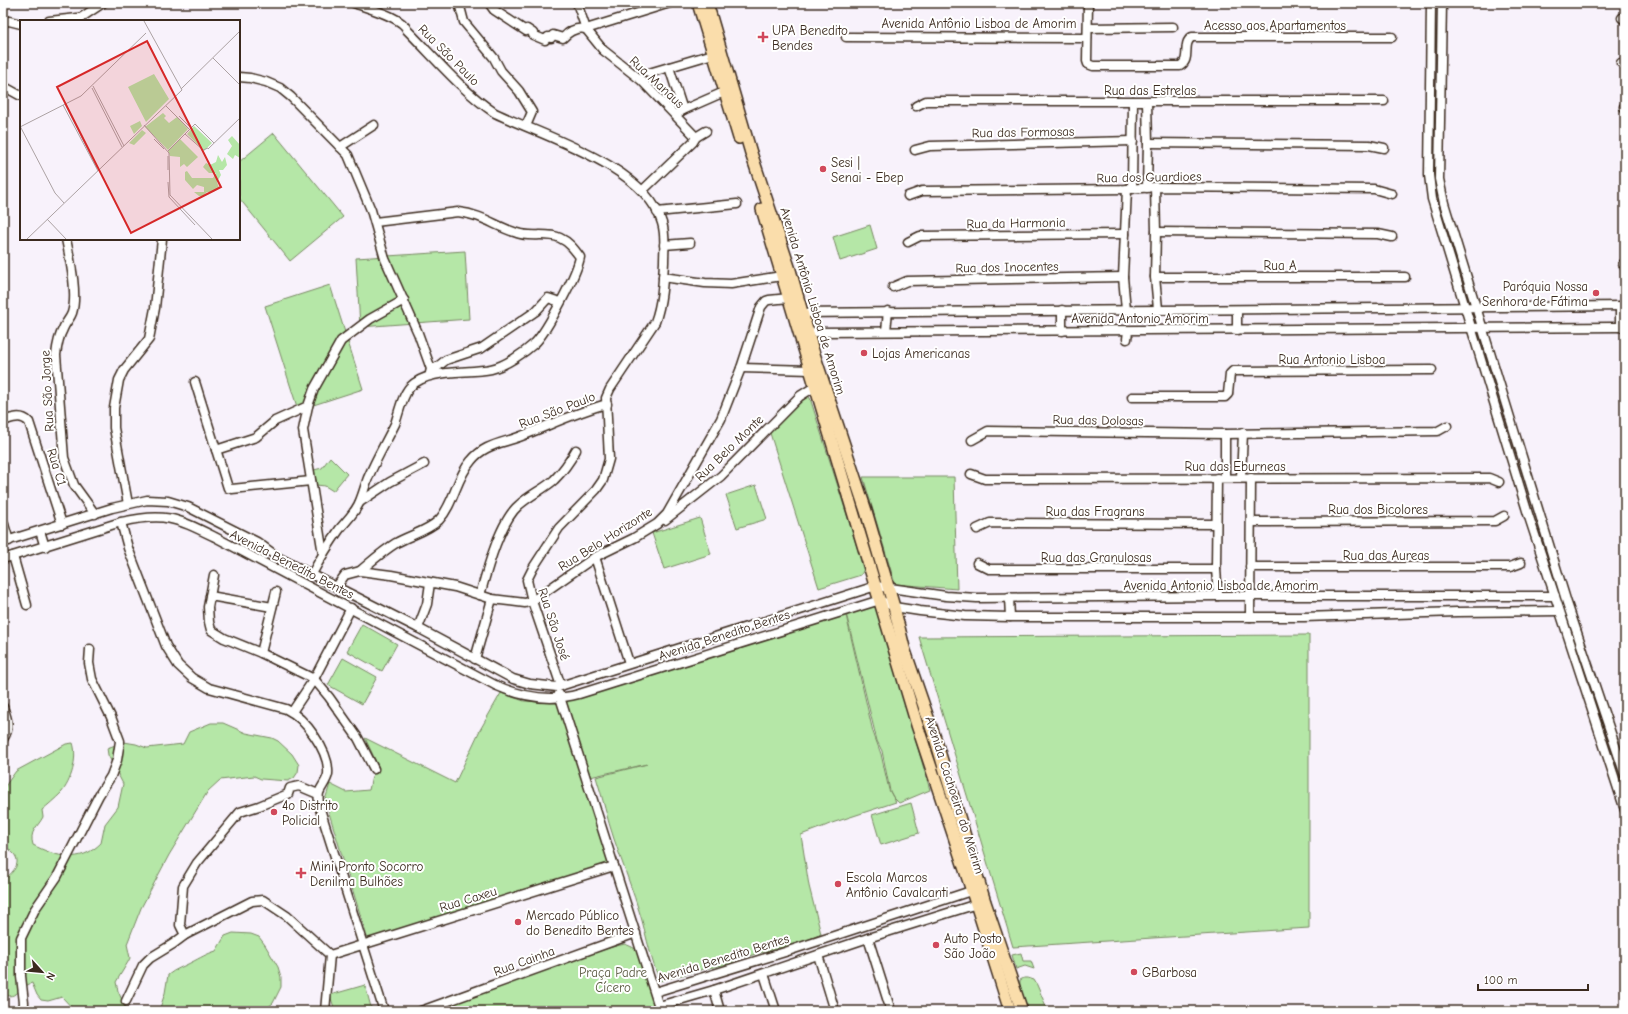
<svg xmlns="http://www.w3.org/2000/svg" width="1628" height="1014" font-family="'Comic Neue',sans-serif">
	<rect width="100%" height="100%" fill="#f8f2fb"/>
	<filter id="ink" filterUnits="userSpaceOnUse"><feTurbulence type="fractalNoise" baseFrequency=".025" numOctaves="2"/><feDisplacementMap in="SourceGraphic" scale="8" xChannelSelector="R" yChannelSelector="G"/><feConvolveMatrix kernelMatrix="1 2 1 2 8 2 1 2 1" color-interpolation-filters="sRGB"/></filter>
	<g filter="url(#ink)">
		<g fill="#b5e7a7" stroke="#788862">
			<polygon points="274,133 343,217 290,261 239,198 239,162"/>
			<polygon points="870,225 877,249 840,261 833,237"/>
			<polygon points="465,251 469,319 360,327 356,258"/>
			<polygon points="330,285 363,389 298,410 265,306"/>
			<polygon points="808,396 810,398 864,569 861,575 819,588 769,430"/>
			<polygon points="330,457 347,474 333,491 325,486 316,485 314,470 322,468"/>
			<polygon points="863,477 954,477 957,589 895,584"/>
			<polygon points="756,485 767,519 737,528 726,495"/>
			<polygon points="700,518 711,554 664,569 652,533"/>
			<path d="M876 602 930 790 899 803 893 797 896 802 832 823 825 826 801 835 809 886 821 934 805 941 741 958 728 964 704 969 660 981C651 961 647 938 641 917 633 891 623 865 614 839 607 819 603 798 596 777L647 764 590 777 566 701 845 611 873 732 881 754 889 790 893 797 890 791 882 751 877 741 845 609Z"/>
			<polygon points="362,624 397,644 382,671 347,651"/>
			<polygon points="1309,635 1309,928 1013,947 919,637"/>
			<polygon points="343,658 377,677 362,704 328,685"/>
			<polygon points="501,693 524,701 557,703 560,706 609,865 368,940 325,800 330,784 346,792 369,790 372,776 379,768 365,738 455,783 480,730"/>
			<path d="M211 723H223L246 733 272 738 278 741 292 754 299 765 298 772 294 778 288 781 261 779 254 776 220 780 208 791 169 855 141 908 127 944 130 958 128 962 116 982 118 991 127 1011H75L62 997 48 1001 41 1000 37 995 32 983C21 986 16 1001 3 994V881C10 874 23 865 14 854 10 850 6 847 3 842V790L8 782 16 771 66 744 73 743C78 758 71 782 61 793 55 799 48 805 42 810L43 817C37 828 29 831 33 845 57 857 80 864 101 843L105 824 118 807 123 784 108 755 107 748 124 742 136 744 147 748 183 744 189 732Z"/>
			<polygon points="911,803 919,833 881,845 872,815"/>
			<path d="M233 933 251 934 259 937 265 945 278 967 281 977V987L273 1003 263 1011H159L165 993 168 975C175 969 183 967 192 962 200 958 206 954 216 951L225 936Z"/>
			<polygon points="625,944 632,947 637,950 656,1011 414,1011 612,947"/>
			<polygon points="1021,953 1023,961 1031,961 1034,969 1025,966 1016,969 1012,955"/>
			<path d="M1024 978H1028L1034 980 1037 985 1048 1011H1026C1024 1003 1019 988 1020 980Z"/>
			<polygon points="365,985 372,1011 335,1011 330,995"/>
		</g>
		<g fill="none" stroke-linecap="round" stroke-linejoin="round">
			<defs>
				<g id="minor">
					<path d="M354 3C367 8 403 17 407 30 435 58 462 91 495 113 543 136 646 166 662 223 666 235 664 250 664 262 663 282 662 303 655 322L610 389 606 398 609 459 603 480 596 490 559 528 533 568 527 580 532 601 561 686"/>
					<polyline points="459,3 464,22 494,58 501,71 519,91 532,112 526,126"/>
					<path d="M489 3 494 10 526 31 527 29 533 33V35L545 40 548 37 551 38 553 35 563 38C569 31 576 27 586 29L670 3"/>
					<polyline points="577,3 586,29 603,50 641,80 696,137"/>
					<path d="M1088 3 1087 61 1088 64 1093 66H1180C1192 59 1181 44 1192 37H1392"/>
					<polyline points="1431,3 1429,175 1432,199 1528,514 1625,810"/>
					<polyline points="1442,3 1439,179 1444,203 1567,603 1625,775"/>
					<polyline points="1622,18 1625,20"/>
					<polyline points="49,21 78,18"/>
					<polyline points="76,21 103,3"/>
					<polyline points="3,22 9,21 21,24"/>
					<polyline points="1088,28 1173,27"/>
					<polyline points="846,37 1087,38"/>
					<polyline points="1621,63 1625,64"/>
					<polyline points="669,67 683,110"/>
					<polyline points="649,73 713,54"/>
					<polyline points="239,77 250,78 266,82 280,88 291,97 348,155 371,210 385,259 418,333 431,369"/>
					<polyline points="3,86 21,96"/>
					<polyline points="916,106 926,101 1384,101"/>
					<polyline points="1624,107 1625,108"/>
					<polyline points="675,115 683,110 724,92"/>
					<polyline points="1148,143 1369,145 1384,148"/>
					<polyline points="340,147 374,125"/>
					<polyline points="915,150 930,146 1133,141"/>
					<polyline points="1155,187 1156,232 1155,277 1158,309"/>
					<polyline points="1147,188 1148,143 1147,102"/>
					<polyline points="1132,189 1133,101"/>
					<polyline points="643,190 693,142 696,137 706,131"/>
					<polyline points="908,196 922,191 1127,189 1155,187 1374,189 1392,194"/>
					<polyline points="657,212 737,204"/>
					<polyline points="1156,232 1378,234 1392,237"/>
					<path d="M66 239C70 259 78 294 72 313 70 319 65 323 63 329 58 338 57 346 56 355L64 458 74 485 95 514"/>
					<polyline points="908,242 920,236 1125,234"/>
					<polyline points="664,245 690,243"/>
					<polyline points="1623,264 1625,264"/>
					<polyline points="663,277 705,283 731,284 782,276"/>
					<polyline points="1155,277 1405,277"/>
					<polyline points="893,287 907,281 1123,277"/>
					<polyline points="1620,307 1620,327"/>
					<polyline points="1062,310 1062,331"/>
					<polyline points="1126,310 1123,277 1127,189"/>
					<polyline points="798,313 1625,306"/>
					<polyline points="1237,330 1237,310"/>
					<polyline points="886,331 888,311"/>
					<path d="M804 334 816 332C1085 332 1355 328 1625 327"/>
					<polyline points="1127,339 1128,331"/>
					<polyline points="741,368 811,370"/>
					<polyline points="430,373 431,369 437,367 446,360 482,348 536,311 548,298 560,302"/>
					<polyline points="195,382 228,488 232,489 311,481"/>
					<polyline points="1132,397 1225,397 1228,394 1230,374 1233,371 1432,370"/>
					<path d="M3 421C13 418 21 414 29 422L62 524"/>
					<polyline points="972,440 988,431 1225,434 1438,431 1447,426"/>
					<polyline points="216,450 256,437 275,421 308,406"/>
					<polyline points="971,474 985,479 1489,478 1499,482"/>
					<polyline points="1217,478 1216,569 1218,596"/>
					<polyline points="1225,478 1225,434"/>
					<polyline points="1241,478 1243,433"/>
					<polyline points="360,502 390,482 424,464"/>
					<polyline points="128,504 114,428 114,408 119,380 124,370 149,339 155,308 162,239"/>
					<polyline points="665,520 721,476 800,396 816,386"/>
					<polyline points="3,521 9,541"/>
					<path d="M121 522 128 548 166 646 178 665 192 678 209 688 286 709C305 718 330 752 328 774 327 781 321 787 319 793 318 797 319 802 319 806L384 1011"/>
					<polyline points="1251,522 1495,521 1504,516"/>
					<polyline points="977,529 990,523 1216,524"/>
					<polyline points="40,531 45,547"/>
					<polyline points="3,542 112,508 147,500 168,501 188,507 257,542 279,558 418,628 513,679 530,684 557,687 876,586 946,596 977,598 1218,596 1555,596"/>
					<polyline points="323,554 303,430 308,406 314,389 341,341 370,319 404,300"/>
					<polyline points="13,556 27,605"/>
					<polyline points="595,557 629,663"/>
					<path d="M3 559 121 522C165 512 176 518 215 537L495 685C522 697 551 702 579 694L880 600 894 607 920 611 965 616 1010 617H1304L1457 612 1559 611"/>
					<polyline points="977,563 989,569 1216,569"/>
					<polyline points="1250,567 1510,567 1521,563"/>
					<path d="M360 571C372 561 383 551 396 543 410 535 428 531 439 520 454 504 456 478 471 461 475 456 481 451 487 448 497 443 508 441 519 437 548 426 576 412 607 404"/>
					<path d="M312 574C320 559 329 544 339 530 346 521 356 512 360 501 363 494 365 486 368 478 376 459 386 442 395 424 399 412 402 396 410 387 428 368 467 374 491 369 505 366 524 353 535 343 547 331 577 274 580 257 574 249 569 242 560 238 547 232 530 238 517 233 494 226 484 215 458 212L375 222"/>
					<polyline points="214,575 208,607 209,622 211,630 224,638 261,653 314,679 329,697 358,738 374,769"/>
					<polyline points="337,586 345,575 360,571 391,575 455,587 492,599 525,603 532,601 595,557 634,538 657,524 667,514 721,419 741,368 761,307 766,301 769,300 789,298"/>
					<path d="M480 595C487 570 500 521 519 505 530 495 544 489 554 480 563 471 570 461 576 450"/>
					<polyline points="210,596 272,607"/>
					<polyline points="1009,597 1010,617"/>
					<polyline points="1250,617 1251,478"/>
					<polyline points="418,628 427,604 430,583"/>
					<polyline points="261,653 276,592"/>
					<polyline points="475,659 492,599"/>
					<polyline points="559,694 660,1010"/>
					<path d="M3 707C7 718 11 728 3 739"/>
					<polyline points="292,712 314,679 351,608"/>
					<polyline points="185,935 180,925 183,886 197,863 240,812 259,806 288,794 290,788 299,786 318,794"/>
					<polyline points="868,938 891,1011"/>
					<polyline points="330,955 614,866"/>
					<polyline points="818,955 835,1011"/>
					<polyline points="764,974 776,1011"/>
					<polyline points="714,990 720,1011"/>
					<polyline points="655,992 785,952 977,889"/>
					<polyline points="126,1001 143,965 150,958 173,944 185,935 252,901 263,900 287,916 330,955"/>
					<polyline points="659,1006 714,990 868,938 980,903"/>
					<polyline points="21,1011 23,1009 24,1003 21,976 21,938 35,909 57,877 99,795 111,776 117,760 120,741 111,717 92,679 89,663 90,649"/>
					<polyline points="325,1011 330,955"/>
					<polyline points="421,1011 636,933"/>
				</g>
				<g id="major">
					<polyline points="698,3 739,138"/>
					<polyline points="707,3 751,153 790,270 813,351 866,511 894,607 904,648 936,741 985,902 1022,1011"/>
					<polyline points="762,209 917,725 972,891 1010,1011"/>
				</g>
			</defs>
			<use href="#minor" stroke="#3b2a1e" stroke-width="11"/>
			<use href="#major" stroke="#3b2a1e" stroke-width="14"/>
			<use href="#minor" stroke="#fff" stroke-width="8"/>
			<use href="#major" stroke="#faddab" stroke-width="11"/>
		</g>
	</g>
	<g fill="#d1495b" stroke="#fff" stroke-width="1.5">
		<path d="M761 31h4v4h4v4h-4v4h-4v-4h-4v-4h4z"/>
		<circle cx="823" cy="169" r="4"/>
		<circle cx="1596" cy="293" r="4"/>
		<circle cx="864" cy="353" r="4"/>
		<circle cx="274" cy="812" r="4"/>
		<path d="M299 867h4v4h4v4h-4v4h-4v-4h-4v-4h4z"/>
		<circle cx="838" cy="884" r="4"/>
		<circle cx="518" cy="922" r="4"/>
		<circle cx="936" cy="945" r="4"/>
		<circle cx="1134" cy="972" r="4"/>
	</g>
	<g text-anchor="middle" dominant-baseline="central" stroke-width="4" stroke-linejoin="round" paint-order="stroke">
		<g font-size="13" fill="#3b2a1e" stroke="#fff">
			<text x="979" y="23">Avenida Antônio Lisboa de Amorim</text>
			<text x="1275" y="25">Acesso aos Apartamentos</text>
			<text transform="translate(449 55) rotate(45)">Rua São Paulo</text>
			<text transform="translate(657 82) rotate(43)">Rua Manaus</text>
			<text x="1150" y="90">Rua das Estrelas</text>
			<text transform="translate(1023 132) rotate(-1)">Rua das Formosas</text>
			<text transform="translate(1149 177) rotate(-1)">Rua dos Guardioes</text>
			<text transform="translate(1016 223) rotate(-1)">Rua da Harmonia</text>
			<text x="1280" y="265">Rua A</text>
			<text transform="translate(1007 267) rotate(-1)">Rua dos Inocentes</text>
			<text transform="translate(813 301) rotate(73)">Avenida Antônio Lisboa de Amorim</text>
			<text x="1140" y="318">Avenida Antonio Amorim</text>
			<text x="1332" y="359">Rua Antonio Lisboa</text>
			<text transform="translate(47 391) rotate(-93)">Rua São Jorge</text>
			<text transform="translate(557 410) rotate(-21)">Rua São Paulo</text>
			<text transform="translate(1098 420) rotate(1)">Rua das Dolosas</text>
			<text transform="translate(729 448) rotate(-44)">Rua Belo Monte</text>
			<text x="1235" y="466">Rua das Eburneas</text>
			<text transform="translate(57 467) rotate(73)">Rua C1</text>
			<text x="1378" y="509">Rua dos Bicolores</text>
			<text x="1095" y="511">Rua das Fragrans</text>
			<text transform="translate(605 539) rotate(-32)">Rua Belo Horizonte</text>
			<text x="1386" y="555">Rua das Aureas</text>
			<text x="1096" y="557">Rua das Granulosas</text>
			<text transform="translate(292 564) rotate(27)">Avenida Benedito Bentes</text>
			<text x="1221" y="585">Avenida Antonio Lisboa de Amorim</text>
			<text transform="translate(554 624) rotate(72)">Rua São José</text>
			<text transform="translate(724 635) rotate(-18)">Avenida Benedito Bentes</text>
			<text transform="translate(955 795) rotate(72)">Avenida Cachoeira do Meirim</text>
			<text transform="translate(468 899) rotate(-17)">Rua Caxeu</text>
			<text transform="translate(723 958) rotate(-17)">Avenida Benedito Bentes</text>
			<text transform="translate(524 961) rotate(-20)">Rua Cainha</text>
		</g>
		<g font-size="13" fill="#3b2a1e" stroke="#fff" text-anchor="start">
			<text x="772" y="30">UPA Benedito<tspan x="772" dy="15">Bendes</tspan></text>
			<text x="831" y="162">Sesi |<tspan x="831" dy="15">Senai - Ebep</tspan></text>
			<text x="1588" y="286" text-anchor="end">Paróquia Nossa<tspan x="1588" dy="15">Senhora de Fátima</tspan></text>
			<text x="872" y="353">Lojas Americanas</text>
			<text x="282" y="805">4o Distrito<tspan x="282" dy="15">Policial</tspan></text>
			<text x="310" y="866">Mini Pronto Socorro<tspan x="310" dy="15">Denilma Bulhões</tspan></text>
			<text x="846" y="877">Escola Marcos<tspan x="846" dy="15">Antônio Cavalcanti</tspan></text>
			<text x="526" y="915">Mercado Público<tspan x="526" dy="15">do Benedito Bentes</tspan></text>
			<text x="944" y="938">Auto Posto<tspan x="944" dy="15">São João</tspan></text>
			<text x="1142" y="972">GBarbosa</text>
		</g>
		<g font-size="13" fill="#5a5940" stroke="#fff">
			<text x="613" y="972">Praça Padre<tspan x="613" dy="15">Cícero</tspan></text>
		</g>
	</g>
	<g transform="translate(20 20)">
		<rect width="220" height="220" fill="#f8f2fb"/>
		<path d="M134 54 149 79 126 102 108 67ZM143 93 146 96 144 98 149 103 157 97 168 109 148 130 125 107ZM120 101 122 106 114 114 110 106ZM174 106 192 123 184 131 167 114ZM122 110 126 113 114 125 109 123ZM212 116 220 125V138L215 135 213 139 207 134 212 126 208 120ZM160 119 178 137 167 147 164 144 160 147V137L150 136 148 131ZM198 135 202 142 205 137 207 145 203 150H199L201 155 197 162 199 168 193 172H187L183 176H179L174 172H184V167L177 165 173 169 165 160V152L167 151 172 158H193L196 153H189L183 147 186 143 190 145 196 142Z" fill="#b5e7a7"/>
		<path fill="none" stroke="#aca2a3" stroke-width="1" d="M193 38 220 65M73 66 104 126M72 68 102 127M161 69 220 11M45 84 77 148M43 85 78 151M146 86 169 109M159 96 171 108M124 105 149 133 150 175 192 219M0 106 35 173 44 183M0 107 61 76 126 13M165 114 183 130 188 128M134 119 144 129M188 129 220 98M148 131 175 104 194 123M148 150V136M148 162 149 177 175 205M27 199 46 219M7 219 162 70 124 1"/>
		<path fill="#d62828" fill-opacity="0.15" stroke="#d62828" stroke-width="2" d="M127 21 201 167 111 213 37 67Z"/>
		<rect width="220" height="220" fill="none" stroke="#3b2a1e" stroke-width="2"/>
	</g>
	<rect width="1628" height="1014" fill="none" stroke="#fff" stroke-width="16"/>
	<rect x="8" y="8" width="1612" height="998" fill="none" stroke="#3b2a1e" stroke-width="1.5" filter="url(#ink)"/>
	<g transform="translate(42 972) rotate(117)" stroke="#ffffff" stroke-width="3" paint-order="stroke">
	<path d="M0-3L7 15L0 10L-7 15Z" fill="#3b2a1e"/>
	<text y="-6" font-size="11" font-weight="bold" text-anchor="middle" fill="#3b2a1e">N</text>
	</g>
	<path d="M1478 984v6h110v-6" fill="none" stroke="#3b2a1e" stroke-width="2"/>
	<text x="1484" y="984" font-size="12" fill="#3b2a1e" stroke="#ffffff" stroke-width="3" paint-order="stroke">100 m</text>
</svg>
